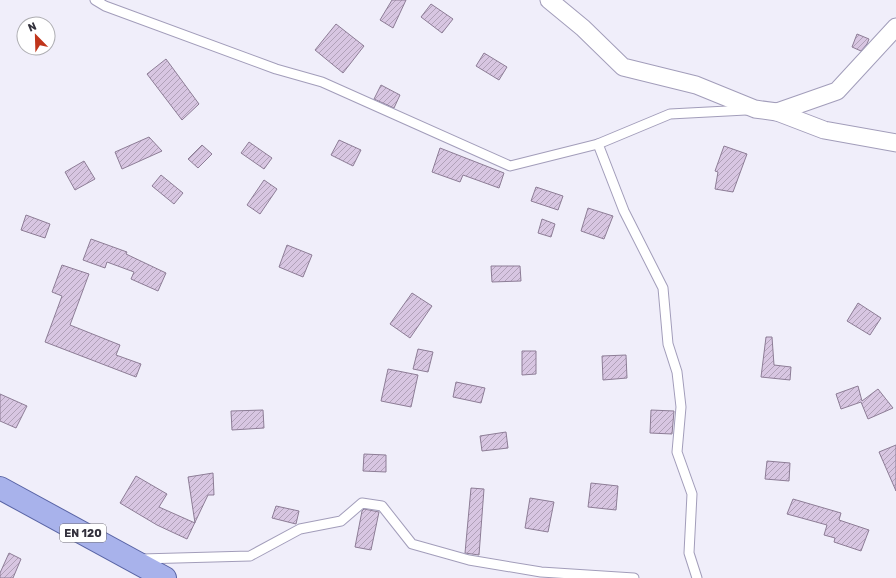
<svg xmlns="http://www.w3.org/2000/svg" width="896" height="578" font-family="Rubik,sans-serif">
	<defs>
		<pattern id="building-hatch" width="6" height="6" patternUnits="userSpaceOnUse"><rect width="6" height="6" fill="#d8c6e2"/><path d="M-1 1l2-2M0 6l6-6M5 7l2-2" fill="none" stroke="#b0a1b8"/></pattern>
	</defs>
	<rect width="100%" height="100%" fill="#f0eefa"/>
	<g fill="url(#building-hatch)" stroke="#8d7d96">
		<polygon points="392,0 406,0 393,28 380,20"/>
		<polygon points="431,4 453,19 442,33 421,17"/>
		<polygon points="336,24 364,46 343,73 315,50"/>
		<polygon points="857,34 869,39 867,44 861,51 852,47"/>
		<polygon points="484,53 507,67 499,80 476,66"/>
		<polygon points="166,59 199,104 182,120 147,74"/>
		<polygon points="381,85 400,95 394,108 374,99"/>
		<polygon points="149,137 162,151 122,169 115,152"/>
		<polygon points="339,140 361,150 353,166 331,155"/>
		<polygon points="249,142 272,158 264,169 241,153"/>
		<polygon points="202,145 212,154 198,168 188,159"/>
		<polygon points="724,146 747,154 733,192 715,189 718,172 715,171"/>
		<polygon points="440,148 504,173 499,188 463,175 460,182 432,172"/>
		<polygon points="84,161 95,179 75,190 65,172"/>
		<polygon points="161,175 183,193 174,204 152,186"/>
		<polygon points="264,180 277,189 260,214 247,205"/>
		<polygon points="536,187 563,196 558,210 531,201"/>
		<polygon points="588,208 613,216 604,239 581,231"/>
		<polygon points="26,215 50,224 45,238 21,230"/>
		<polygon points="542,219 555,224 551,237 538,233"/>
		<polygon points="91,239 127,252 126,254 166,273 158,291 131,279 134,272 107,262 105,268 83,260"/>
		<polygon points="287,245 312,255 303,277 279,267"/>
		<polygon points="62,265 89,274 70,325 120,345 116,355 141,364 136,377 45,342 62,296 52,292"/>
		<polygon points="491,266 520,266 521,281 492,282"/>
		<polygon points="412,293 432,306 410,338 390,324"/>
		<polygon points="858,303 881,318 870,335 847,321"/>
		<polygon points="766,337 772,337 774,365 791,367 790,380 761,377"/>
		<polygon points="418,349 433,352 428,372 413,369"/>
		<polygon points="522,351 536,351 536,374 522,375"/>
		<polygon points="626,355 627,378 603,380 602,356"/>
		<polygon points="388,369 418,375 411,407 381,401"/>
		<polygon points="456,382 485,388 481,403 453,397"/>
		<polygon points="858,386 862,401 878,389 893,408 868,419 861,402 841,409 836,394"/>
		<polygon points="0,394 27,406 16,428 0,421"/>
		<polygon points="263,410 264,428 232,430 231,411"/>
		<polygon points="651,410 674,411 672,434 650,433"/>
		<polygon points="506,432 508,448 482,451 480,436"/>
		<polygon points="896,445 896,491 879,452"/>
		<polygon points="364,454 386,455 386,472 363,471"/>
		<polygon points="767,461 790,463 789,481 765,479"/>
		<polygon points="213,473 214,495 208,495 187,539 157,525 120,503 136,476 167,494 159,507 195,523 188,477"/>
		<polygon points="591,483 618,486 616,510 588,507"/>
		<polygon points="471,488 484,489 479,555 465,553"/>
		<polygon points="530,498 554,502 548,532 525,528"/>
		<polygon points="793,499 841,513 839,520 869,530 861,551 834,542 835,538 824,535 827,525 787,514"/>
		<polygon points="276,506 299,511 296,524 272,518"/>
		<polygon points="364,509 379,512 371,550 355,547 362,511"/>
		<polygon points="9,553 21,559 13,578 0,578 0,573"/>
	</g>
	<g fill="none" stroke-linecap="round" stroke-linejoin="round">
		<defs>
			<g id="service">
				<polyline points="95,0 105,6 276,69 322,82 510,166 598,144 670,114 746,110"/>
				<polyline points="598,144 624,211 663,288 668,344 677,372 681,407 677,452 692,494 689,553 697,578"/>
				<polyline points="141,559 250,556 300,529 341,521 362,503 382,506 412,544 469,560 541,572 634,578"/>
			</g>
			<g id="minor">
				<polyline points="549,0 583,28 623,67 696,85 755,109 777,112 824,130 896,143"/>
				<polyline points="777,112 837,91 896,27"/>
			</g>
			<polyline id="primary" points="0,488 165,578"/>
		</defs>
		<use href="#service" stroke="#a29dba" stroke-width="11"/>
		<use href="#minor" stroke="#a29dba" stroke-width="19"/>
		<use href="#primary" stroke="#5964a5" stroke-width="24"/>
		<use href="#service" stroke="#fff" stroke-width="9"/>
		<use href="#minor" stroke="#fff" stroke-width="17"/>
		<use href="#primary" stroke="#a8b2eb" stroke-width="22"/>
	</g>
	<g text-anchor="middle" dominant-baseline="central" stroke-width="4" stroke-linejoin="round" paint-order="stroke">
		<rect fill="#fff" stroke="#706f76" stroke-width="1" x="60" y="524" width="46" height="18" rx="3"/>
		<g font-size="11" font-weight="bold" fill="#33313c">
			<text x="83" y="533">EN 120</text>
		</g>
	</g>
	<g transform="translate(36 36) rotate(337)"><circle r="19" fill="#ffffff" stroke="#adadb1"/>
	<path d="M0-3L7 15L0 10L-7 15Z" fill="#c0351b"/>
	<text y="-6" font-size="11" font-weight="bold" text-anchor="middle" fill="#33313c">N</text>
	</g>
</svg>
